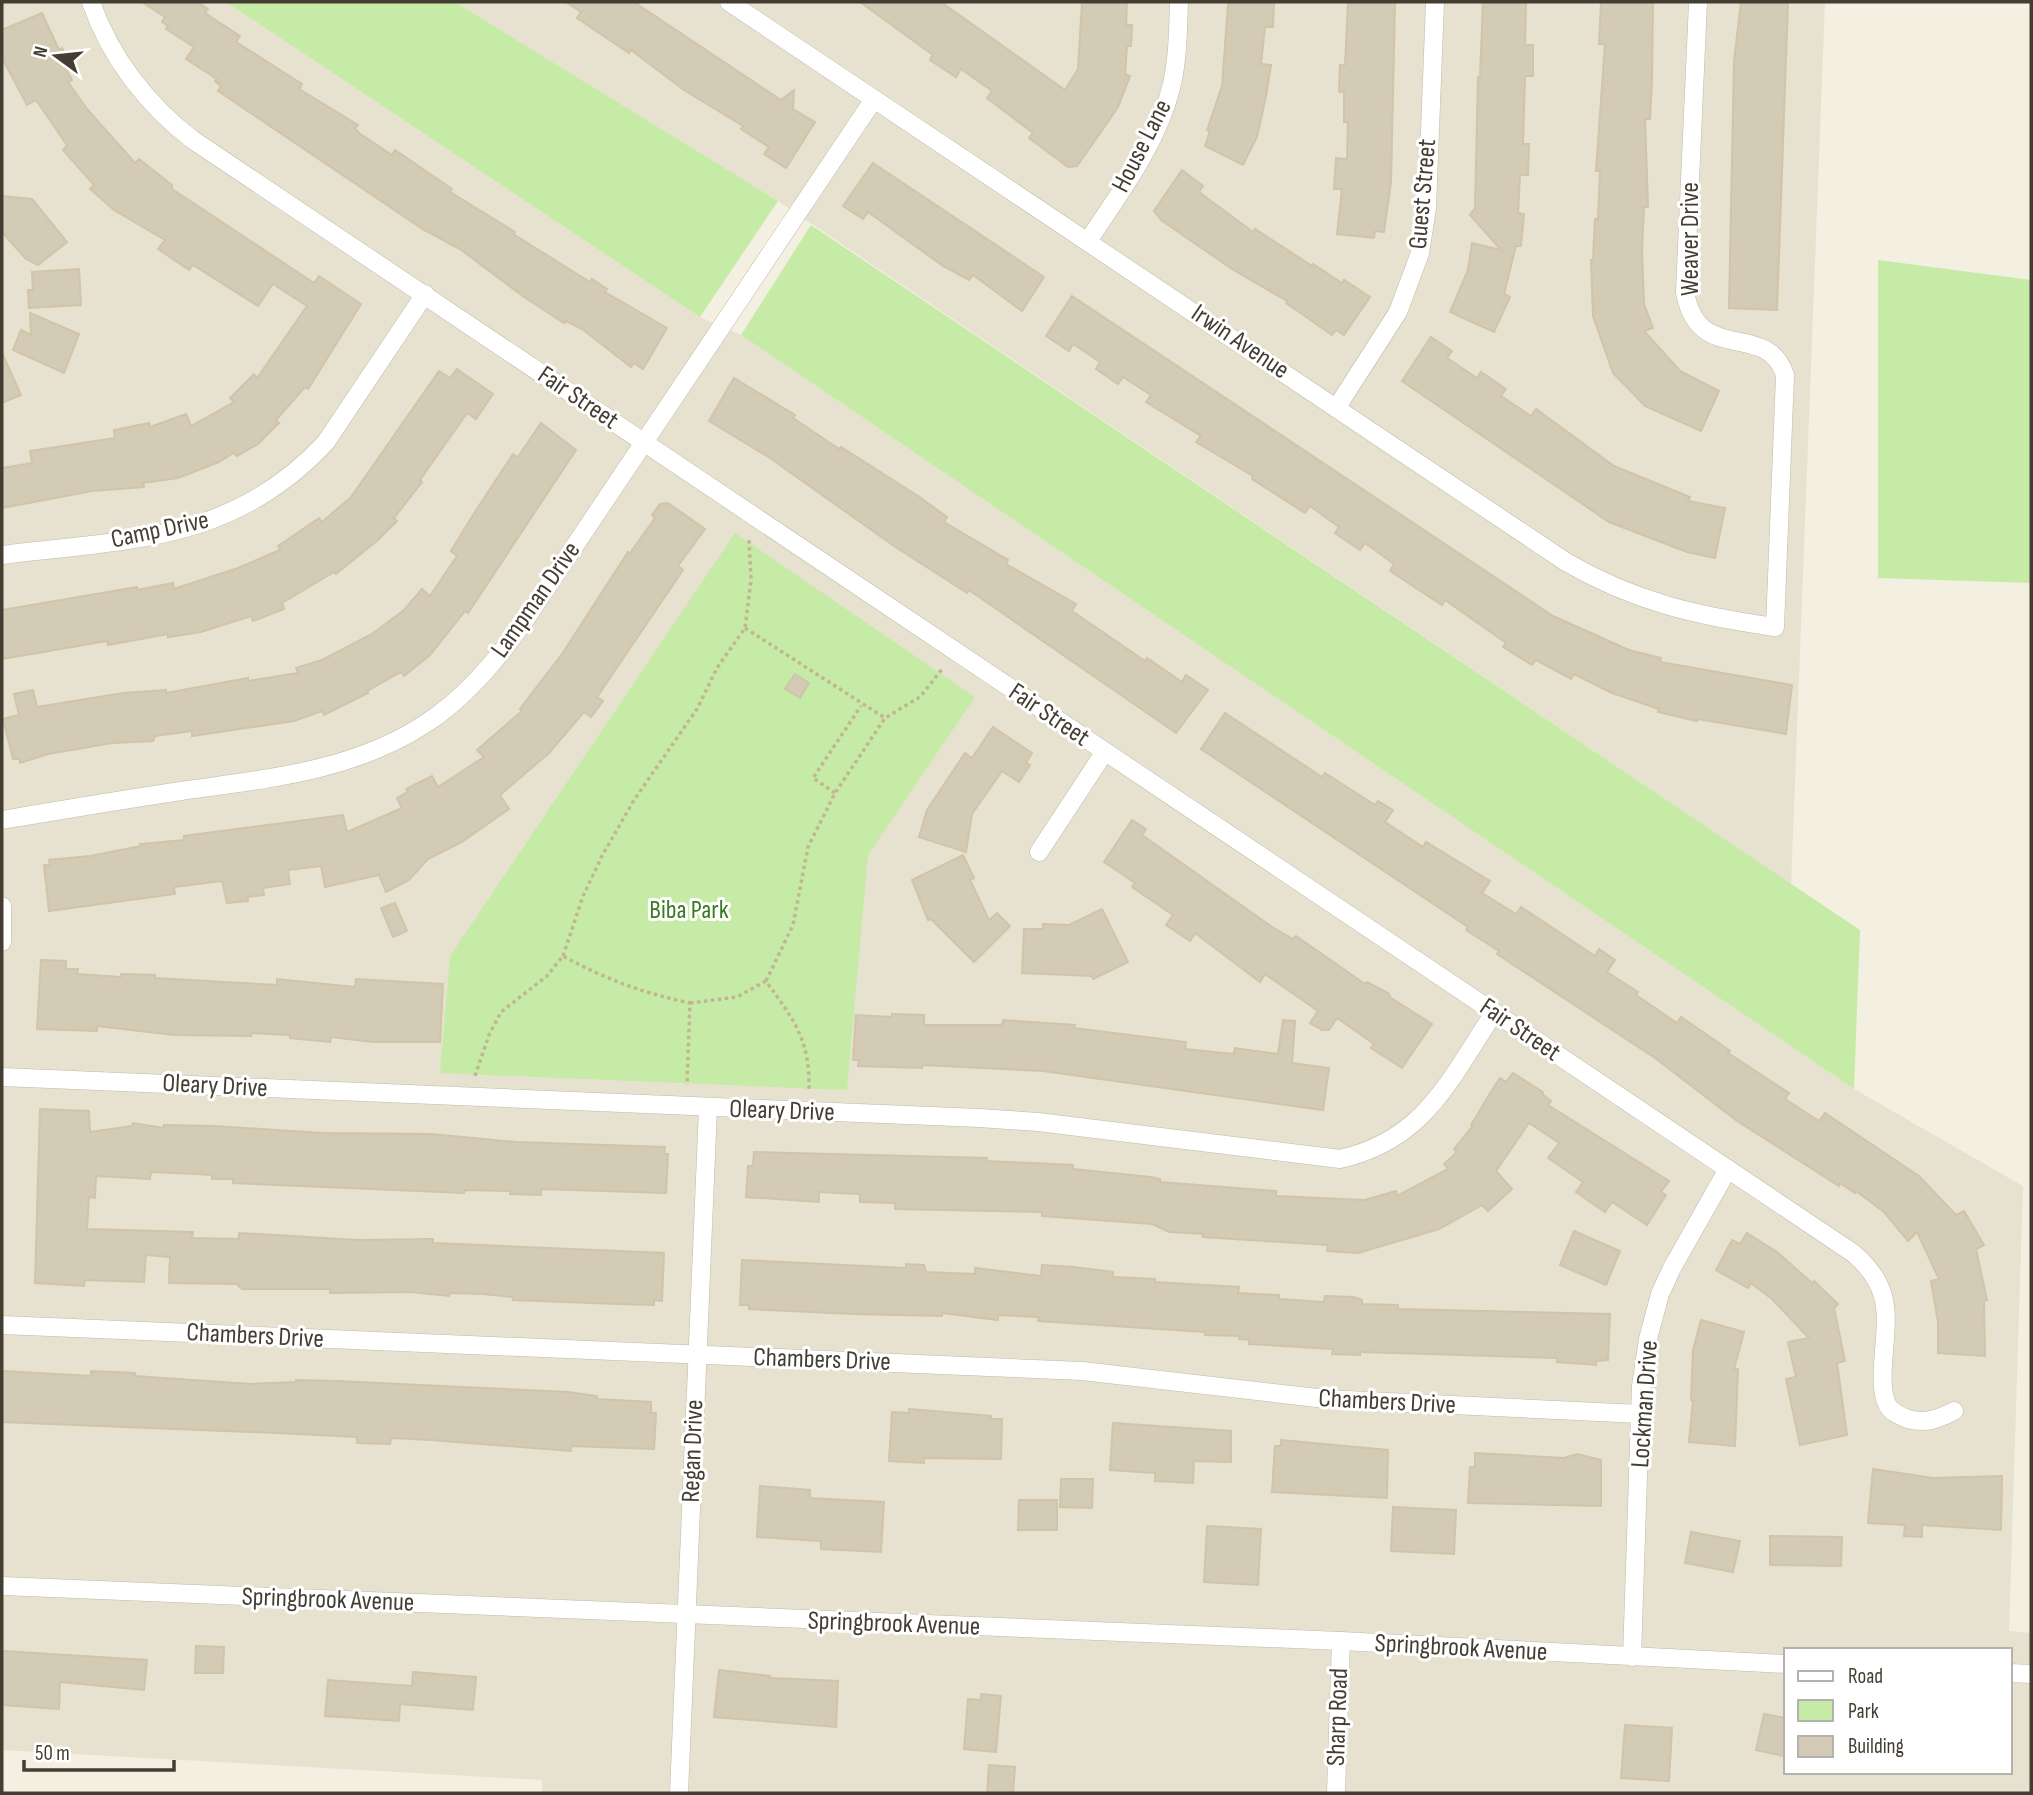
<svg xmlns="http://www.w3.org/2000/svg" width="2033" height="1795" font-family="'Sofia Sans Condensed',sans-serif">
	<rect width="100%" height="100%" fill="#f3efe1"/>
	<g fill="#e7e1cf" fill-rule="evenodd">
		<path d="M2 2H226L700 317 741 335 1854 1089 2023 1186 2009 1631 2031 1633V1793H542V1780L2 1750ZM1786 1650H2010V1772H1786Z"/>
		<polygon points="455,2 1825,2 1791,884 778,201"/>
	</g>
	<g fill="#c6eba6">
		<polygon points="226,2 455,2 778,201 700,317"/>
		<polygon points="811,225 1860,930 1854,1089 741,335"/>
		<polygon points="1878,260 2031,280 2031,583 1878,578"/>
		<polygon points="735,533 975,697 868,855 847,1090 440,1073 450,956"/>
	</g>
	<g fill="#d4cbb6" stroke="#d0c4a9" stroke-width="2">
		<polygon points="142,2 197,2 208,9 205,13 240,36 236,42 302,84 299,89 358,125 355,128 359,133 392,155 395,150 452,189 450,192 515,232 513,234 590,282 592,279 607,289 605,292 667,328 643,369 634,363 631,367 582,329 566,321 564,323 524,297 460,249 424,230 218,91 221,86 215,81 217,79 186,59 194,47 166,29 168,26 162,22 165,17"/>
		<polygon points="566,2 634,2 781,100 794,90 793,109 815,122 786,168 764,154 769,147 741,129 743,126 684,90 631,50 629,53 577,18 581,12"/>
		<polygon points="860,2 941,2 1065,90 1078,69 1082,2 1127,2 1126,25 1132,25 1131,46 1127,46 1125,74 1130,76 1118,107 1103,129 1077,166 1068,167 1029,138 1033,133 987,98 992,91 961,69 956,77 930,60 933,55"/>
		<polygon points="1232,2 1274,2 1273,27 1265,27 1261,64 1271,65 1266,96 1257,137 1243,165 1205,146 1210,131 1207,130 1222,86 1228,5"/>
		<polygon points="1355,2 1395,2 1391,182 1384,232 1375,231 1374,238 1337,234 1342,189 1334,189 1336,158 1347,159 1348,122 1344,122 1344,92 1339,92 1340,65 1345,65 1348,4"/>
		<polygon points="1483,2 1526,2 1525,45 1533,45 1533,76 1525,76 1523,144 1529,144 1528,175 1520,175 1518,213 1524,214 1521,246 1516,246 1504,294 1510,297 1494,332 1450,312 1468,270 1472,243 1501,250 1470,215 1475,208 1478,77 1480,77"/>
		<polygon points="1601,2 1653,2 1652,80 1650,119 1645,119 1648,207 1644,207 1642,249 1644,304 1653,328 1644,331 1680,371 1719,391 1701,431 1645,406 1613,373 1593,316 1591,260 1593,260 1595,219 1598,219 1600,171 1596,171 1605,44 1599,44"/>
		<polygon points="1741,2 1788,2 1777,310 1729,308 1734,61"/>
		<polygon points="42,13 59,50 62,48 69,62 64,65 72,80 68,82 87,109 135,163 139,159 172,185 172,189 314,283 319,276 361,304 308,389 305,387 276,420 279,423 258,444 237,456 233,453 219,462 178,478 143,483 144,487 92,491 2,508 2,468 32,463 30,451 115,438 114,430 149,423 150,427 186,414 191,426 234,402 230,398 254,374 257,378 307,306 273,284 258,306 193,265 189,270 158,249 165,240 114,210 90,189 94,185 63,150 67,145 36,100 27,105 2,58 2,30"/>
		<polygon points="873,163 1044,277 1022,311 973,275 969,280 943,266 868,212 863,219 843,206"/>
		<polygon points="1182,170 1203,186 1199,192 1253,232 1255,229 1312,266 1313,264 1342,283 1344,280 1370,297 1344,335 1336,330 1332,335 1286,303 1287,301 1232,269 1161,220 1154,211"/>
		<polygon points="2,196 32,199 67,242 38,265 26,259 2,232"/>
		<polygon points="79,269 81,305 29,308 28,290 33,290 32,272"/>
		<polygon points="1072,296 1553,616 1629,650 1661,658 1660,662 1792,685 1786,734 1698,719 1697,721 1658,712 1659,709 1612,693 1574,674 1571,679 1536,660 1532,665 1503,647 1506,643 1445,600 1442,605 1390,571 1394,564 1365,543 1360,550 1335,533 1339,527 1310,506 1305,513 1252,479 1253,476 1196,442 1201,436 1146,402 1151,395 1123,377 1118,384 1096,369 1100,362 1073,344 1069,351 1046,336"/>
		<polygon points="30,313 79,334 64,373 13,350 21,330 31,335"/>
		<polygon points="1431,337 1452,351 1447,358 1477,378 1481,372 1506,389 1501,396 1531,416 1536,409 1614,466 1690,497 1688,501 1725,508 1715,558 1687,552 1609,522 1402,381"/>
		<polygon points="2,353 21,395 2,403"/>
		<polygon points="457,369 493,394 476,419 467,413 420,480 422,482 394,518 397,521 378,540 336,574 334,572 282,603 284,609 253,621 251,616 201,632 168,637 168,634 108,645 107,641 2,659 2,610 137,587 137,590 173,583 174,589 238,568 280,550 278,546 319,518 322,522 351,497 439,371 450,378"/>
		<polygon points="734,378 795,415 793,418 839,449 841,447 918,496 947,517 944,522 1008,560 1006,564 1076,604 1072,611 1145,661 1147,658 1182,682 1186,675 1208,690 1176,733 969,590 967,593 894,546 770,458 709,421"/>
		<polygon points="541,423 576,450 468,613 465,611 430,655 404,676 401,672 367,691 368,693 324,715 322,711 294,721 192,736 192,731 155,736 153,741 112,743 48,754 20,763 20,759 13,759 3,719 19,715 14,694 33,690 37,707 123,693 166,690 166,693 248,678 248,681 298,673 296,668 322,660 372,634 404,610 422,589 430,596 457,556 451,551 473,515 513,454 518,457"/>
		<polygon points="668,503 705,529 678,566 683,570 597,697 603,701 591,717 584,712 549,753 500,795 509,809 462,842 428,859 409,880 386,892 379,875 325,887 321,866 288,870 290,884 263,888 264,895 247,897 248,901 227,903 222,881 174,887 175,894 49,911 44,865 50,865 49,860 90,856 141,846 140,844 184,840 184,836 343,815 347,832 402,808 397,798 408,792 406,789 432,776 438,787 484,757 477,750 522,711 520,709 562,654 628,552 630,553 655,518 652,515 660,504"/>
		<polygon points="795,674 809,683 800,698 785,689"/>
		<polygon points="1225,713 1322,777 1325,773 1375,805 1378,801 1393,810 1385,822 1423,847 1426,842 1490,881 1482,893 1516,914 1521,907 1595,956 1599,949 1615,960 1607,972 1638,992 1636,995 1677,1023 1681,1017 1700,1030 1730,1051 1728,1053 1789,1093 1785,1099 1819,1121 1825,1113 1919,1176 1956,1215 1964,1211 1984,1245 1976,1249 1987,1300 1984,1301 1985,1356 1938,1353 1938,1322 1931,1281 1939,1279 1917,1232 1908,1241 1884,1212 1856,1191 1855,1193 1840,1183 1839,1186 1737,1121 1655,1058 1497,954 1499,951 1466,930 1468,927 1201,749"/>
		<polygon points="993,727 1032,753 1026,763 1030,765 1019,782 1002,771 972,814 966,852 919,837 927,810 965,753 972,758"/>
		<polygon points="1132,820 1146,829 1142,835 1272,927 1293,939 1296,936 1365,984 1367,982 1388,993 1391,998 1432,1024 1402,1068 1371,1048 1374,1044 1337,1018 1329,1030 1322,1030 1310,1023 1318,1011 1265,974 1260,982 1195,933 1190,941 1166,925 1173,915 1132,887 1135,883 1104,862"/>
		<polygon points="963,855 974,878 970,880 989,920 997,913 1010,926 974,962 931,919 928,920 912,880"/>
		<polygon points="395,903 407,931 393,937 381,908"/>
		<polygon points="1102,909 1128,962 1093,979 1092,976 1022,973 1024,929 1043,929 1043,924 1069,925"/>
		<polygon points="41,960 66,961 66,969 78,969 77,974 121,977 121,974 155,975 155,978 277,985 277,979 355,987 356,979 443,984 440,1042 373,1042 331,1037 330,1042 290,1038 290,1035 251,1033 251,1036 174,1035 97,1026 97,1031 37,1029"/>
		<polygon points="892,1014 924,1015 924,1025 1002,1025 1003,1020 1075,1025 1074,1028 1186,1042 1185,1049 1234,1054 1235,1048 1278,1054 1283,1020 1295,1021 1292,1063 1329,1068 1323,1110 1043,1071 922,1065 922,1068 858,1066 859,1060 853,1060 856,1015 892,1017"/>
		<polygon points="1513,1073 1543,1092 1542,1094 1551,1101 1548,1105 1669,1181 1661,1192 1666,1195 1647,1225 1612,1202 1605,1212 1576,1192 1583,1182 1548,1158 1559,1143 1529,1123 1496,1171 1512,1189 1488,1211 1482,1205 1439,1229 1358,1253 1327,1251 1328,1245 1203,1237 1203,1234 1169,1232 1152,1224 1042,1216 1042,1212 895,1209 895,1203 860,1202 860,1194 819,1192 819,1202 746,1197 748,1166 753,1166 754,1152 987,1158 987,1161 1073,1165 1073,1169 1151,1177 1160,1179 1160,1182 1276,1191 1276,1196 1365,1200 1396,1191 1397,1196 1448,1169 1444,1164 1457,1152 1454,1149 1473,1126 1471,1125 1489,1095 1500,1078 1506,1082"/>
		<polygon points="40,1109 89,1111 90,1132 132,1126 133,1123 164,1128 164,1125 214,1126 322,1133 431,1134 516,1142 665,1147 664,1154 668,1154 666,1193 541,1189 541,1195 510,1194 510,1191 465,1190 464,1193 233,1183 233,1179 212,1179 212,1175 197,1174 151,1172 150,1179 96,1176 95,1198 89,1197 87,1229 193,1232 192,1238 239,1239 239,1233 359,1240 433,1239 433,1243 664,1253 662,1301 654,1300 654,1305 618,1304 513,1300 513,1297 483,1294 449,1293 449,1296 410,1292 330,1293 330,1289 242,1289 237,1284 169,1283 170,1257 146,1255 144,1282 85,1280 84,1286 35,1283"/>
		<polygon points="1574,1231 1620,1251 1606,1285 1560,1265"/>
		<polygon points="1747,1233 1777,1252 1812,1283 1814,1281 1838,1304 1834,1308 1845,1361 1837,1363 1847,1435 1800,1445 1786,1379 1796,1377 1788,1342 1809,1338 1772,1299 1751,1283 1748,1288 1716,1270 1732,1240 1740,1244"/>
		<polygon points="742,1260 906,1268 906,1264 924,1265 926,1272 975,1274 975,1268 1041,1276 1042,1265 1074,1267 1113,1272 1113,1277 1155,1279 1155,1282 1239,1287 1238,1293 1279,1295 1279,1299 1324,1302 1325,1296 1354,1297 1362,1300 1362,1304 1398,1305 1398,1309 1610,1314 1608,1360 1596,1361 1596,1365 1557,1362 1557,1358 1360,1352 1360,1355 1332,1354 1333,1349 1249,1344 1249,1340 1239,1339 1240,1336 1205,1335 1205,1332 1038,1321 1039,1317 998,1315 998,1320 942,1313 942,1316 853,1314 749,1309 749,1305 740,1305"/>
		<polygon points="1701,1320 1744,1332 1734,1369 1738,1369 1735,1446 1689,1442 1693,1401 1691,1400 1693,1350"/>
		<polygon points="2,1371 91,1376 91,1371 135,1373 135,1376 251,1384 296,1382 296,1380 337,1381 568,1392 597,1396 597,1399 651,1402 651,1413 656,1413 654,1449 571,1446 571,1451 431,1440 391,1438 390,1444 357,1443 357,1437 277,1433 2,1422"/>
		<polygon points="909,1409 991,1416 991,1419 1002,1419 1001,1459 924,1458 924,1463 889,1461 892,1412 909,1413"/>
		<polygon points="1113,1423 1231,1431 1231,1462 1194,1461 1193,1483 1155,1481 1155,1473 1110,1470"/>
		<polygon points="1281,1440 1388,1450 1387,1498 1272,1492 1275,1446 1281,1446"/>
		<polygon points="1475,1453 1564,1458 1577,1454 1601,1460 1601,1506 1468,1503 1470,1467 1475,1467"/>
		<polygon points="1873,1469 1933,1478 2002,1476 2001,1530 1922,1525 1922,1537 1904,1536 1905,1525 1868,1523"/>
		<polygon points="1061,1479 1093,1479 1092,1508 1060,1507"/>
		<polygon points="760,1486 810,1490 810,1498 884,1502 881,1552 821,1549 821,1541 757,1537"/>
		<polygon points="1019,1500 1057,1500 1057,1530 1018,1530"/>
		<polygon points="1393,1507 1456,1510 1454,1554 1391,1551"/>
		<polygon points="1207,1526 1261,1529 1258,1585 1204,1582"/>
		<polygon points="1691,1532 1740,1541 1733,1572 1685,1563"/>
		<polygon points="1770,1536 1842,1537 1841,1566 1770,1565"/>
		<polygon points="196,1646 224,1647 223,1673 195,1673"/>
		<polygon points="2,1651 147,1660 144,1690 60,1682 59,1709 2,1705"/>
		<polygon points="719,1670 770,1676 770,1678 838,1681 836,1727 714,1717"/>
		<polygon points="413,1672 476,1677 473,1710 400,1704 399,1721 325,1716 328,1680 412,1686"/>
		<polygon points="981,1694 1001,1696 996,1752 964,1749 968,1699 981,1700"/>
		<polygon points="1764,1714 1786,1718 1783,1756 1756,1750"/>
		<polygon points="1625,1725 1672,1728 1669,1781 1621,1778"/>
		<polygon points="989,1765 1015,1767 1013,1793 987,1793"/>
	</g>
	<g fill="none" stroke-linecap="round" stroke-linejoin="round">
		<defs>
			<g id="street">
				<path d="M91 2C110 57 147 105 193 140L1853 1253C1867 1265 1878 1278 1883 1296 1892 1328 1875 1378 1887 1404 1890 1412 1900 1416 1908 1419 1926 1424 1938 1419 1954 1411"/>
				<path d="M729 2 1566 562C1635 602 1697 616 1775 627L1785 375C1767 319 1698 367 1685 292L1698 2"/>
				<path d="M1088 241C1119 194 1157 144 1171 88 1178 60 1178 31 1179 2"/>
				<polyline points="1337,407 1398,312 1420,253 1427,208 1435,2"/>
				<path d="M2 555C128 539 233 543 326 442L425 294"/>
				<path d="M2 820C61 810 121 800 181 791 265 779 351 772 425 724 464 699 494 663 521 626L874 99"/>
				<polyline points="1039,852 1104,753"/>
				<polyline points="2,906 2,942"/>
				<path d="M2 1077 979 1118 1038 1122 1340 1159C1425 1140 1449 1080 1494 1013"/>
				<polyline points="2,1325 1082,1371 1326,1399 1640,1414"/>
				<polyline points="2,1586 1341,1641 1786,1664"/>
				<polyline points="1632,1657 1641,1386 1648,1339 1660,1294 1672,1268 1728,1169"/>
				<polyline points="2010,1673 2031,1674"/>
				<polyline points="679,1793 708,1108"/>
				<polyline points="1336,1793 1341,1641"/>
			</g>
		</defs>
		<use href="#street" stroke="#c1baa6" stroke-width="19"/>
		<g stroke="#c2b593" stroke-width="3.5" stroke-dasharray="3.5 3.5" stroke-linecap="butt">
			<polyline points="745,628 885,718"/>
			<polyline points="835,793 813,778 861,706"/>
			<polyline points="563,956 583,896 602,856 634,800 697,709 717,668 745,628 751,580 749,539"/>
			<polyline points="766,981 793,925 808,847 835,793 885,718 920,697 943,668"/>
			<path d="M690 1003 737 997 766 981C795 1022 810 1039 809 1091"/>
			<path d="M475 1076 489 1035 501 1012 547 976 563 956C605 979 643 993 690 1003L687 1085"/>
		</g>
		<use href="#street" stroke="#fff" stroke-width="18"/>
	</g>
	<g text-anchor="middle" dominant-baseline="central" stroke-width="6" stroke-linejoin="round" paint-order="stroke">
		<g font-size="26" fill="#443e32" stroke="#fff">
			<text transform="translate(1142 146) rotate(-63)">House Lane</text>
			<text transform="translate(1423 194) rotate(-85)">Guest Street</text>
			<text transform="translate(1690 239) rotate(-90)">Weaver Drive</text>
			<text transform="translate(1240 342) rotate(34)">Irwin Avenue</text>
			<text transform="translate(578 398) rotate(34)">Fair Street</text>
			<text transform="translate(160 530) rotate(-12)">Camp Drive</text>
			<text transform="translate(536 600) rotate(-55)">Lampman Drive</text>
			<text transform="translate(1049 715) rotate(34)">Fair Street</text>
			<text transform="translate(1520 1030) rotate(34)">Fair Street</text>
			<text transform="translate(215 1086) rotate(3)">Oleary Drive</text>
			<text transform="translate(782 1111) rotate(2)">Oleary Drive</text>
			<text transform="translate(255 1336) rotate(3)">Chambers Drive</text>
			<text transform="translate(822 1360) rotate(2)">Chambers Drive</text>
			<text transform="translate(1387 1402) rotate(3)">Chambers Drive</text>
			<text transform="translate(1645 1404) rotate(-86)">Lockman Drive</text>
			<text transform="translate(693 1451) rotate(-88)">Regan Drive</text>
			<text transform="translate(328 1600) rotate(2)">Springbrook Avenue</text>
			<text transform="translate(894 1624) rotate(2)">Springbrook Avenue</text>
			<text transform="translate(1461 1648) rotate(3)">Springbrook Avenue</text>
			<text transform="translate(1338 1717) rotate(-88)">Sharp Road</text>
		</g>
		<g font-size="26" fill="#3c7a21" stroke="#fff">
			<text x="689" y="910">Biba Park</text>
		</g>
	</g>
	<rect width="2033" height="1795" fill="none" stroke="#443e32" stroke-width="7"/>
	<rect x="1784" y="1648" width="228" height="126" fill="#ffffff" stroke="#b4b2ad" stroke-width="2"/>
	<rect x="1798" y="1671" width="35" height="10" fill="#ffffff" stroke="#b4b2ad" stroke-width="2"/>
	<text x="1848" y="1683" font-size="21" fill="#443e32">Road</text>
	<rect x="1798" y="1700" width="35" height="21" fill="#c6eba6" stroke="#b4b2ad" stroke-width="2"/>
	<text x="1848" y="1718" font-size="21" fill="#443e32">Park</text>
	<rect x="1798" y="1736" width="35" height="21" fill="#d4cbb6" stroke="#b4b2ad" stroke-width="2"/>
	<text x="1848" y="1753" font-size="21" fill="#443e32">Building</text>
	<g transform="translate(56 56) rotate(285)" stroke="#ffffff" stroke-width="5" paint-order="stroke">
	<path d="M0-5L12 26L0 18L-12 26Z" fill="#443e32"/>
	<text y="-10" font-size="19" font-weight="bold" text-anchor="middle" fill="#443e32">N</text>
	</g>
	<path d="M24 1760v10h150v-10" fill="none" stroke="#443e32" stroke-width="3.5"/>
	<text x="35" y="1760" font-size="21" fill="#443e32" stroke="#ffffff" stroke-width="5" paint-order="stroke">50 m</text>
</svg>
